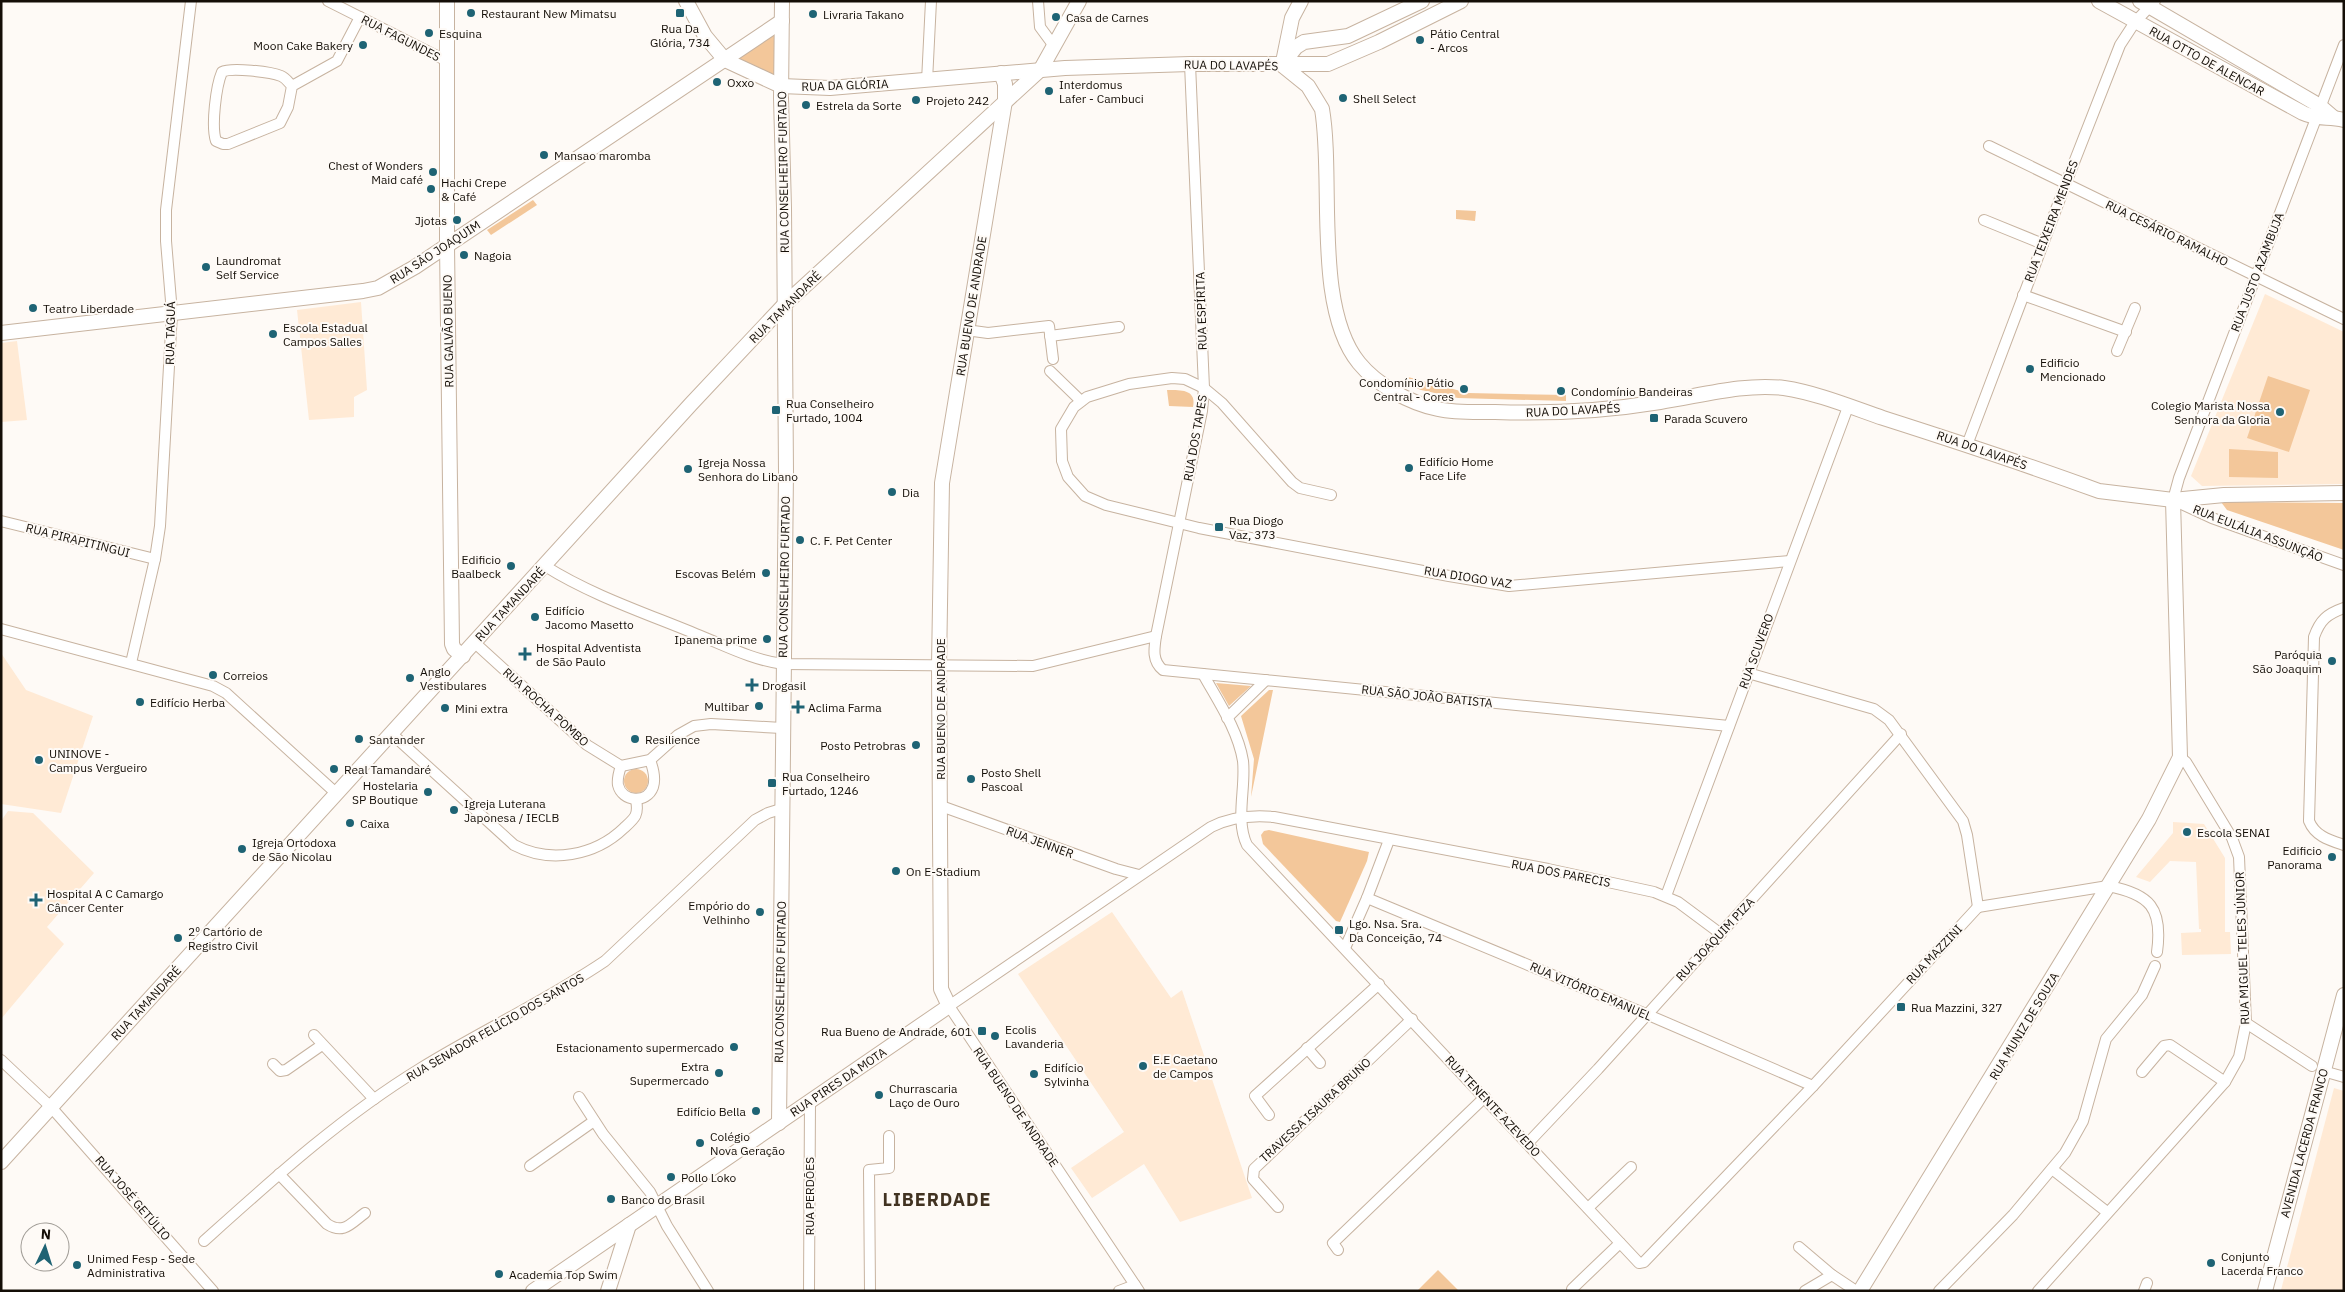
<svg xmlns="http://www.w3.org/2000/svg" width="2345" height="1292" font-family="'IBM Plex Sans',sans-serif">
	<rect width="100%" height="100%" fill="#fefaf6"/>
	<g fill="#ffead5">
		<polygon points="2265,294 2344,332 2344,484 2202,486 2191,476"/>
		<polygon points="361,302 367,390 354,397 354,417 309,420 297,310"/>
		<polygon points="17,341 27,420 1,422 1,343"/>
		<polygon points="1,653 26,690 93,716 61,813 1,804"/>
		<polygon points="8,811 33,813 94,873 47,927 64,944 1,1019 1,821"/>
		<polygon points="2173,822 2204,824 2225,858 2225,932 2230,932 2231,954 2182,955 2181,933 2201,932 2201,929 2199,929 2196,862 2170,861 2150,882 2136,877 2173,833"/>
		<polygon points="1112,912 1171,998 1182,990 1252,1198 1180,1222 1144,1164 1092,1198 1071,1168 1124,1132 1018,974"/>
		<polygon points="2334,1088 2344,1091 2344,1291 2285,1291 2281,1290"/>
	</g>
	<g fill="#f3c79a">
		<polygon points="778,26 777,81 731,58"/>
		<polygon points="533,200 537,205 491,235 487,230"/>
		<polygon points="1456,210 1476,211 1475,221 1456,219"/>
		<polygon points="2268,376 2310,390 2289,452 2247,438"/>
		<polygon points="1408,377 1468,393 1566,395 1566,401 1458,398 1421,390 1406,384"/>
		<path d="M1167 390C1180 390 1197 389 1193 407L1169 406Z"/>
		<polygon points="2229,449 2278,452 2278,478 2229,477"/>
		<polygon points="2221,502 2344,503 2344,550 2227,510"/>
		<polygon points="1216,683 1251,686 1229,706"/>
		<polygon points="1269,690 1273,690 1251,797 1254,759 1241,716"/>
		<circle cx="636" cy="781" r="12"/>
		<polygon points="1269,830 1369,852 1367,861 1340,922 1336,921 1263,844 1261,835 1264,831"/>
		<polygon points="1438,1270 1459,1291 1417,1291"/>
	</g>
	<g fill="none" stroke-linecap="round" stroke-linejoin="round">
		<defs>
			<g id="street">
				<polyline points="328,1 447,61"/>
				<polyline points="1038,1 1040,27 1054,46"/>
				<polyline points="2344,45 2179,478 2173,500 2212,518 2344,565"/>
				<path d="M1190 64 1204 388 1202 411 1156 636C1154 649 1152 661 1163 670L1729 726"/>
				<polyline points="927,81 931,1"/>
				<path d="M292 86C288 82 286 78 281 76 271 72 231 67 222 72 216 86 211 126 216 141L223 144H228L280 123 288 107 292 86 337 61 360 17"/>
				<polyline points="1989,146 2344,319"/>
				<polyline points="1984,220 2043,244"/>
				<polyline points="2023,295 2126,332"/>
				<polyline points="966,330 988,333 1049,326 1053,359"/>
				<polyline points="1050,336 1119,327"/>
				<polyline points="2117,351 2135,308"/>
				<polyline points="1050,371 1081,401"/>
				<polyline points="1967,445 2066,183 2120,45 2135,22 2155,1"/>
				<polyline points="1331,495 1300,488 1292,482 1222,403 1204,388 1185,379 1172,378 1129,384 1087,397 1074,407 1061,429 1062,461 1068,477 1085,496 1106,505 1199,528 1449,576 1509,586 1790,561"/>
				<polyline points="1,521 155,559"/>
				<path d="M545 566C591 595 645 613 696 634 724 645 752 660 783 664L1033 666 1156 636"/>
				<path d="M2344 608C2327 614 2320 620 2314 637L2309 821C2315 836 2329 840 2344 845"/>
				<polyline points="1,629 213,686 226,693 337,794"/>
				<polyline points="475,643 587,745 621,766 650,760 678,735 694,726 711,724 782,728"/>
				<polyline points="131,663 155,559 160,526 172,313 166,241 166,210 191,1"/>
				<polyline points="1748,673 1874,709 1889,720 1963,821 1967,835 1978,907"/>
				<path d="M1203 674C1218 701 1238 730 1243 761 1246 788 1235 820 1247 845L1639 1263 1644 1262 1813 1086 1978 907"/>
				<polyline points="1227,718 1266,680"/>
				<path d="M392 734 514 845C550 864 595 856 624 828 635 818 639 815 636 800"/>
				<path d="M621 766C619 772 617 779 618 785 622 802 647 804 653 787 656 778 653 768 650 760"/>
				<polyline points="941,806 1116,869 1139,875"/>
				<polyline points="1666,896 1848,407"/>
				<polyline points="1367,898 1646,1014 1813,1086"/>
				<path d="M1978 907 2108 886C2150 894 2163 908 2157 952"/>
				<polyline points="1345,948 1367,898 1389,840"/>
				<polyline points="2246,1023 2312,1066"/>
				<polyline points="314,1035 374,1099"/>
				<polyline points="1307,1048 1320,1063"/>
				<polyline points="1,1060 51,1107 213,1291"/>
				<polyline points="273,1064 280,1071 286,1070 322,1045"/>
				<polyline points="2323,1071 2344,1077"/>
				<polyline points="2142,1072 2164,1046 2170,1045 2225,1082"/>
				<polyline points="579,1097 603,1134 650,1192 667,1226 708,1291"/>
				<polyline points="1269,1115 1255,1096 1379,984"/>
				<polyline points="1528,1143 1598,1069 1901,734"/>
				<polyline points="530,1166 594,1121"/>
				<polyline points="2052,1169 2107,1212"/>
				<path d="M279 1174 327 1224C344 1235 351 1223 365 1213"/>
				<polyline points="1278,1207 1253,1179 1254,1169 1412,1019"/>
				<polyline points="1588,1208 1631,1167"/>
				<path d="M204 1241C273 1179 341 1117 421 1068 481 1031 546 1001 605 961L755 820 768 813 781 809"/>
				<polyline points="1799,1247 1832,1275 1856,1291"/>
				<polyline points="1338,1250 1333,1243 1485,1097"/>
				<polyline points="1572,1289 1620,1243"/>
				<polyline points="809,1291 810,1101"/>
				<polyline points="870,1291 869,1170 889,1168 889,1136"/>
				<polyline points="1119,1291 1135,1285"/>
				<path d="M1139 1291 949 1006 1211 827C1231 817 1253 815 1274 817L1548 869 1654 892 1678 902 1721 934"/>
				<polyline points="1805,1291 1832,1275"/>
				<polyline points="1939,1291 2013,1215 2065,1153 2083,1121 2106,1039 2142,995 2155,966"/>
				<polyline points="2038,1291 2225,1082 2239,1057 2246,1023 2239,857 2232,838 2186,762 2180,757"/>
				<polyline points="2144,1291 2147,1283"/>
			</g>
			<g id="secondary">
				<polyline points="447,1 447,245 452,644 454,649 463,656"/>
				<polyline points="686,1 705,36 725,60 781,86 830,88 1065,68 1190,64 1328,64 1379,42 1461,1"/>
				<path d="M2099 1 2303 113C2318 120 2328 116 2344 120"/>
				<polyline points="2140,1 2320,106 2334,118"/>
				<polyline points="1283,62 1292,18 1301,1"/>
				<path d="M1282 65 1308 86 1322 109C1334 179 1313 307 1359 363 1377 385 1409 403 1438 409 1456 413 1476 412 1495 412 1551 414 1605 411 1660 402 1700 396 1744 383 1784 388 1817 393 1851 407 1883 418 1955 441 2028 465 2099 491L2173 500 2224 495 2344 493"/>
				<polyline points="1282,65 1296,47 1304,42 1348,36 1422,1"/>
				<polyline points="1,333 363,291 378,288 415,267 782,21"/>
				<polyline points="779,1123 786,472 784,208 781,98 782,1"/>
				<polyline points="1,1162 691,404 785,304 1041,69 1079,1"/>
				<polyline points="533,1291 949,1006 941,989 939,666 942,483 1005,101 1005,84 1001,73"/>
				<polyline points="608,1291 629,1225"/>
				<polyline points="1860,1291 2149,819 2180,757 2173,500"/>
				<polyline points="2265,1291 2344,995"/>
			</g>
		</defs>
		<use href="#street" stroke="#c7b3a0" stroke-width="12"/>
		<use href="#secondary" stroke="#c7b3a0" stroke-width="16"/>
		<use href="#street" stroke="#fff" stroke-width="10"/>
		<use href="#secondary" stroke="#fff" stroke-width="14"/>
	</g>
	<g fill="#1e6374" stroke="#fefaf6" stroke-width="2">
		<circle cx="471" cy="13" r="5"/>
		<rect x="675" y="8" width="10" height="10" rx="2.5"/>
		<circle cx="813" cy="14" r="5"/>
		<circle cx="1056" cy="17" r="5"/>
		<circle cx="429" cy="33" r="5"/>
		<circle cx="1420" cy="40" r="5"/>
		<circle cx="363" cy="45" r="5"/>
		<circle cx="717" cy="82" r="5"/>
		<circle cx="1049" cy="91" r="5"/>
		<circle cx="1343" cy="98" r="5"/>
		<circle cx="916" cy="100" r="5"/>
		<circle cx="806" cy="105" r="5"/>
		<circle cx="544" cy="155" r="5"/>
		<circle cx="433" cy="172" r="5"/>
		<circle cx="431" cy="189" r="5"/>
		<circle cx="457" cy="220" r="5"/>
		<circle cx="464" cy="255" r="5"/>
		<circle cx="206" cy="267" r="5"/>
		<circle cx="33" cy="308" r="5"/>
		<circle cx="273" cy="334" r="5"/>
		<circle cx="2030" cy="369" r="5"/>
		<circle cx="1464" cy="389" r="5"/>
		<circle cx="1561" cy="391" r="5"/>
		<rect x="771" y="405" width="10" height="10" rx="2.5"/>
		<circle cx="2280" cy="412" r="5"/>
		<rect x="1649" y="413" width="10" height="10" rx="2.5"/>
		<circle cx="1409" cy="468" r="5"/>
		<circle cx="688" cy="469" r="5"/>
		<circle cx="892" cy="492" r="5"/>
		<rect x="1214" y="522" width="10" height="10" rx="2.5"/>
		<circle cx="800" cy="540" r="5"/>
		<circle cx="511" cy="566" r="5"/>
		<circle cx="766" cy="573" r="5"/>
		<circle cx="535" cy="617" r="5"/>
		<circle cx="767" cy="639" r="5"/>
		<path d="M522.5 646.5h5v5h5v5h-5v5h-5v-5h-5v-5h5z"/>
		<circle cx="2332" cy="661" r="5"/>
		<circle cx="213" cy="675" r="5"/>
		<circle cx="410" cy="678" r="5"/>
		<path d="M749.5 677.5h5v5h5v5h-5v5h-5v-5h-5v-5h5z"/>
		<circle cx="140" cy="702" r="5"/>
		<circle cx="759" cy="706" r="5"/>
		<path d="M795.5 699.5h5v5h5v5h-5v5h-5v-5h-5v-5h5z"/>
		<circle cx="445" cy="708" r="5"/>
		<circle cx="359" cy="739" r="5"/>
		<circle cx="635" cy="739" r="5"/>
		<circle cx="916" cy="745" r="5"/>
		<circle cx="39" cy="760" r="5"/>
		<circle cx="334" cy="769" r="5"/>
		<circle cx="971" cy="779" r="5"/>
		<rect x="767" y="778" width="10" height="10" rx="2.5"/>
		<circle cx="428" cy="792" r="5"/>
		<circle cx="454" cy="810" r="5"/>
		<circle cx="350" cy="823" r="5"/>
		<circle cx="2187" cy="832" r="5"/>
		<circle cx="242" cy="849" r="5"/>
		<circle cx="2332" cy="857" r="5"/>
		<circle cx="896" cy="871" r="5"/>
		<path d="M33.5 892.5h5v5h5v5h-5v5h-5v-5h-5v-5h5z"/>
		<circle cx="760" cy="912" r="5"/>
		<rect x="1334" y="925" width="10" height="10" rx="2.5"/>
		<circle cx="178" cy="938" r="5"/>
		<rect x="1896" y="1002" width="10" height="10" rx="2.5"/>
		<rect x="977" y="1026" width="10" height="10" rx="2.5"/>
		<circle cx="995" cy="1036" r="5"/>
		<circle cx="734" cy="1047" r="5"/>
		<circle cx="1143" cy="1066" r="5"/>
		<circle cx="719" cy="1073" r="5"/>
		<circle cx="1034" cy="1074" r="5"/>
		<circle cx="879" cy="1095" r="5"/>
		<circle cx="756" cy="1111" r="5"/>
		<circle cx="700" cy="1143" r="5"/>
		<circle cx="671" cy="1177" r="5"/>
		<circle cx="611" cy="1199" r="5"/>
		<circle cx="2211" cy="1263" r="5"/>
		<circle cx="77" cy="1265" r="5"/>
		<circle cx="499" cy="1274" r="5"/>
	</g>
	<g text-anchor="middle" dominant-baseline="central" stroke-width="4" stroke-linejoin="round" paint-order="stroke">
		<g font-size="12" fill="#140e07" stroke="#fefaf6" text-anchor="start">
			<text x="481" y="13">Restaurant New Mimatsu</text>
			<text x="823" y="14">Livraria Takano</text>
			<text x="1066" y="17">Casa de Carnes</text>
			<text x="680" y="28" text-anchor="middle">Rua Da<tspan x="680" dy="14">Glória, 734</tspan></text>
			<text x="439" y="33">Esquina</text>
			<text x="1430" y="33">Pátio Central<tspan x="1430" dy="14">- Arcos</tspan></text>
			<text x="353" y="45" text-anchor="end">Moon Cake Bakery</text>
			<text x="727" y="82">Oxxo</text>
			<text x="1059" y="84">Interdomus<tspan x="1059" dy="14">Lafer - Cambuci</tspan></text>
			<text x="1353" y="98">Shell Select</text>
			<text x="926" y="100">Projeto 242</text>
			<text x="816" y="105">Estrela da Sorte</text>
			<text x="554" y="155">Mansao maromba</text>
			<text x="423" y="165" text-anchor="end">Chest of Wonders<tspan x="423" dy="14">Maid café</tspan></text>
			<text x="441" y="182">Hachi Crepe<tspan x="441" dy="14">&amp; Café</tspan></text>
			<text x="447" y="220" text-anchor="end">Jjotas</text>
			<text x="474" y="255">Nagoia</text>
			<text x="216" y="260">Laundromat<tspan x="216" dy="14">Self Service</tspan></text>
			<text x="43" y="308">Teatro Liberdade</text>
			<text x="283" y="327">Escola Estadual<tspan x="283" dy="14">Campos Salles</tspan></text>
			<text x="2040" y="362">Edificio<tspan x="2040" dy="14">Mencionado</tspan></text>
			<text x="1454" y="382" text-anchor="end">Condomínio Pátio<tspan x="1454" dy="14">Central - Cores</tspan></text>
			<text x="1571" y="391">Condomínio Bandeiras</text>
			<text x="786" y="403">Rua Conselheiro<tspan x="786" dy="14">Furtado, 1004</tspan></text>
			<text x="2270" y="405" text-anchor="end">Colegio Marista Nossa<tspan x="2270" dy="14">Senhora da Gloria</tspan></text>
			<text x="1664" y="418">Parada Scuvero</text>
			<text x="1419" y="461">Edifício Home<tspan x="1419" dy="14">Face Life</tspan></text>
			<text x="698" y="462">Igreja Nossa<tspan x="698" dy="14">Senhora do Libano</tspan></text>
			<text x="902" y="492">Dia</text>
			<text x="1229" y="520">Rua Diogo<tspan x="1229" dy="14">Vaz, 373</tspan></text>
			<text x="810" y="540">C. F. Pet Center</text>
			<text x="501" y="559" text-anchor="end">Edificio<tspan x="501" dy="14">Baalbeck</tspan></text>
			<text x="756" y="573" text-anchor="end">Escovas Belém</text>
			<text x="545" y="610">Edifício<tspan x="545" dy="14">Jacomo Masetto</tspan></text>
			<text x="757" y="639" text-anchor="end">Ipanema prime</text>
			<text x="536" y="647">Hospital Adventista<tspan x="536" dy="14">de São Paulo</tspan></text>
			<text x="2322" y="654" text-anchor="end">Paróquia<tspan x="2322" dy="14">São Joaquim</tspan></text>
			<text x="420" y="671">Anglo<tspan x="420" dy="14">Vestibulares</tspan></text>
			<text x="223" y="675">Correios</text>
			<text x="762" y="685">Drogasil</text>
			<text x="150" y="702">Edifício Herba</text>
			<text x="749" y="706" text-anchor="end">Multibar</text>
			<text x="808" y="707">Aclima Farma</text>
			<text x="455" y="708">Mini extra</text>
			<text x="369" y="739">Santander</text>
			<text x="645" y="739">Resilience</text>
			<text x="906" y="745" text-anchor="end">Posto Petrobras</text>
			<text x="49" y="753">UNINOVE -<tspan x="49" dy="14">Campus Vergueiro</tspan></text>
			<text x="344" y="769">Real Tamandaré</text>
			<text x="981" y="772">Posto Shell<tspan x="981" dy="14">Pascoal</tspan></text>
			<text x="782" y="776">Rua Conselheiro<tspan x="782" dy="14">Furtado, 1246</tspan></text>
			<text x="418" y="785" text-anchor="end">Hostelaria<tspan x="418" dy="14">SP Boutique</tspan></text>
			<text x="464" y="803">Igreja Luterana<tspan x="464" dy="14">Japonesa / IECLB</tspan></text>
			<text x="360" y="823">Caixa</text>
			<text x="2197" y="832">Escola SENAI</text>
			<text x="252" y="842">Igreja Ortodoxa<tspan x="252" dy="14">de São Nicolau</tspan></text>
			<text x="2322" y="850" text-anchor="end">Edificio<tspan x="2322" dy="14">Panorama</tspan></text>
			<text x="906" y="871">On E-Stadium</text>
			<text x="47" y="893">Hospital A C Camargo<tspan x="47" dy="14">Câncer Center</tspan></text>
			<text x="750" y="905" text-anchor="end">Empório do<tspan x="750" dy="14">Velhinho</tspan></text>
			<text x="1349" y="923">Lgo. Nsa. Sra.<tspan x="1349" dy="14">Da Conceição, 74</tspan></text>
			<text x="188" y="931">2º Cartório de<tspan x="188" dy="14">Registro Civil</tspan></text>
			<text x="1911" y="1007">Rua Mazzini, 327</text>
			<text x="1005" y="1029">Ecolis<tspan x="1005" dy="14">Lavanderia</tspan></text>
			<text x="972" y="1031" text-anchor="end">Rua Bueno de Andrade, 601</text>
			<text x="724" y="1047" text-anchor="end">Estacionamento supermercado</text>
			<text x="1153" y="1059">E.E Caetano<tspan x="1153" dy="14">de Campos</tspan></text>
			<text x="709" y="1066" text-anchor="end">Extra<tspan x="709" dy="14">Supermercado</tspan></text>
			<text x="1044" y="1067">Edifício<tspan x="1044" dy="14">Sylvinha</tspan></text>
			<text x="889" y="1088">Churrascaria<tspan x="889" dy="14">Laço de Ouro</tspan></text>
			<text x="746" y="1111" text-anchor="end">Edifício Bella</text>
			<text x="710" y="1136">Colégio<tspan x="710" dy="14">Nova Geração</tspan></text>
			<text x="681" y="1177">Pollo Loko</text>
			<text x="621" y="1199">Banco do Brasil</text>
			<text x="2221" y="1256">Conjunto<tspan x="2221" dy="14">Lacerda Franco</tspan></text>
			<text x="87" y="1258">Unimed Fesp - Sede<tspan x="87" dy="14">Administrativa</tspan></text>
			<text x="509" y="1274">Academia Top Swim</text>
		</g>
		<g font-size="12" fill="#140e07" stroke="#fefaf6">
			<text transform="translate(401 38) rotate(27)">RUA FAGUNDES</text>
			<text transform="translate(2207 61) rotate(29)">RUA OTTO DE ALENCAR</text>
			<text transform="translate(1231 65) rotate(1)">RUA DO LAVAPÉS</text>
			<text transform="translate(845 85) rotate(-2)">RUA DA GLÓRIA</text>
			<text transform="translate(783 172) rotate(-91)">RUA CONSELHEIRO FURTADO</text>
			<text transform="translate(2051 221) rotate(-69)">RUA TEIXEIRA MENDES</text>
			<text transform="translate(2167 233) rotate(26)">RUA CESÁRIO RAMALHO</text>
			<text transform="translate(435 252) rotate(-33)">RUA SÃO JOAQUIM</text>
			<text transform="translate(2257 272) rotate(-69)">RUA JUSTO AZAMBUJA</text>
			<text transform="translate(971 306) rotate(-81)">RUA BUENO DE ANDRADE</text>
			<text transform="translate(785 307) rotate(-45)">RUA TAMANDARÉ</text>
			<text transform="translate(1201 311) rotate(-92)">RUA ESPÍRITA</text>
			<text transform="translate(448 331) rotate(-91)">RUA GALVÃO BUENO</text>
			<text transform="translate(170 333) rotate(-89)">RUA TAGUÁ</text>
			<text transform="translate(1573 410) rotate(-3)">RUA DO LAVAPÉS</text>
			<text transform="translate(1195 438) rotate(-80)">RUA DOS TAPES</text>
			<text transform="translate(1982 450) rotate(19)">RUA DO LAVAPÉS</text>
			<text transform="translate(2258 533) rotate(21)">RUA EULÁLIA ASSUNÇÃO</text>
			<text transform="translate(78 540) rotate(14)">RUA PIRAPITINGUI</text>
			<text transform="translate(784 577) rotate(-89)">RUA CONSELHEIRO FURTADO</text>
			<text transform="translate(1468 577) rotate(9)">RUA DIOGO VAZ</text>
			<text transform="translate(510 604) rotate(-47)">RUA TAMANDARÉ</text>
			<text transform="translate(1756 651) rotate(-70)">RUA SCUVERO</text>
			<text transform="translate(1427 696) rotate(6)">RUA SÃO JOÃO BATISTA</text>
			<text transform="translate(546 707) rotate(42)">RUA ROCHA POMBO</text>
			<text transform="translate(940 709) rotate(-90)">RUA BUENO DE ANDRADE</text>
			<text transform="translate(1040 842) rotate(20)">RUA JENNER</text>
			<text transform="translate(1561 873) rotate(11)">RUA DOS PARECIS</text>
			<text transform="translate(1715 939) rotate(-47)">RUA JOAQUIM PIZA</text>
			<text transform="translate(2242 948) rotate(-92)">RUA MIGUEL TELES JÚNIOR</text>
			<text transform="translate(1934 954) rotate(-47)">RUA MAZZINI</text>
			<text transform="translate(780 982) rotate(-89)">RUA CONSELHEIRO FURTADO</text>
			<text transform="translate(1591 991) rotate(23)">RUA VITÓRIO EMANUEL</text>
			<text transform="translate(146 1003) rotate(-47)">RUA TAMANDARÉ</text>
			<text transform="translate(2024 1026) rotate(-59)">RUA MUNIZ DE SOUZA</text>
			<text transform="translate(495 1027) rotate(-30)">RUA SENADOR FELÍCIO DOS SANTOS</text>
			<text transform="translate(838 1082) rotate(-34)">RUA PIRES DA MOTA</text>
			<text transform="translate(1493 1106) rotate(47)">RUA TENENTE AZEVEDO</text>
			<text transform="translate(1016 1107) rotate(56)">RUA BUENO DE ANDRADE</text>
			<text transform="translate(1315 1110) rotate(-43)">TRAVESSA ISAURA BRUNO</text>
			<text transform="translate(2304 1143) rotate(-75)">AVENIDA LACERDA FRANCO</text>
			<text transform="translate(809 1196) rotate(-90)">RUA PERDÕES</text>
			<text transform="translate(133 1198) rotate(49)">RUA JOSÉ GETÚLIO</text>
		</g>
		<g font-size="18" font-weight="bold" letter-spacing="1" fill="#413221" stroke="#fefaf6">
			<text x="937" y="1199">LIBERDADE</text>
		</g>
	</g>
	<rect width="2345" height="1292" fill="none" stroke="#140e07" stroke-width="5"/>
	<g transform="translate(45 1247) rotate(4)"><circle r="24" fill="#fefaf6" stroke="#a09c96"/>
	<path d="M0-4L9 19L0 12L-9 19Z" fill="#1e6374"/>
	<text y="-8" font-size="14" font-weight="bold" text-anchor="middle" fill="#140e07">N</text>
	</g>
</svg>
